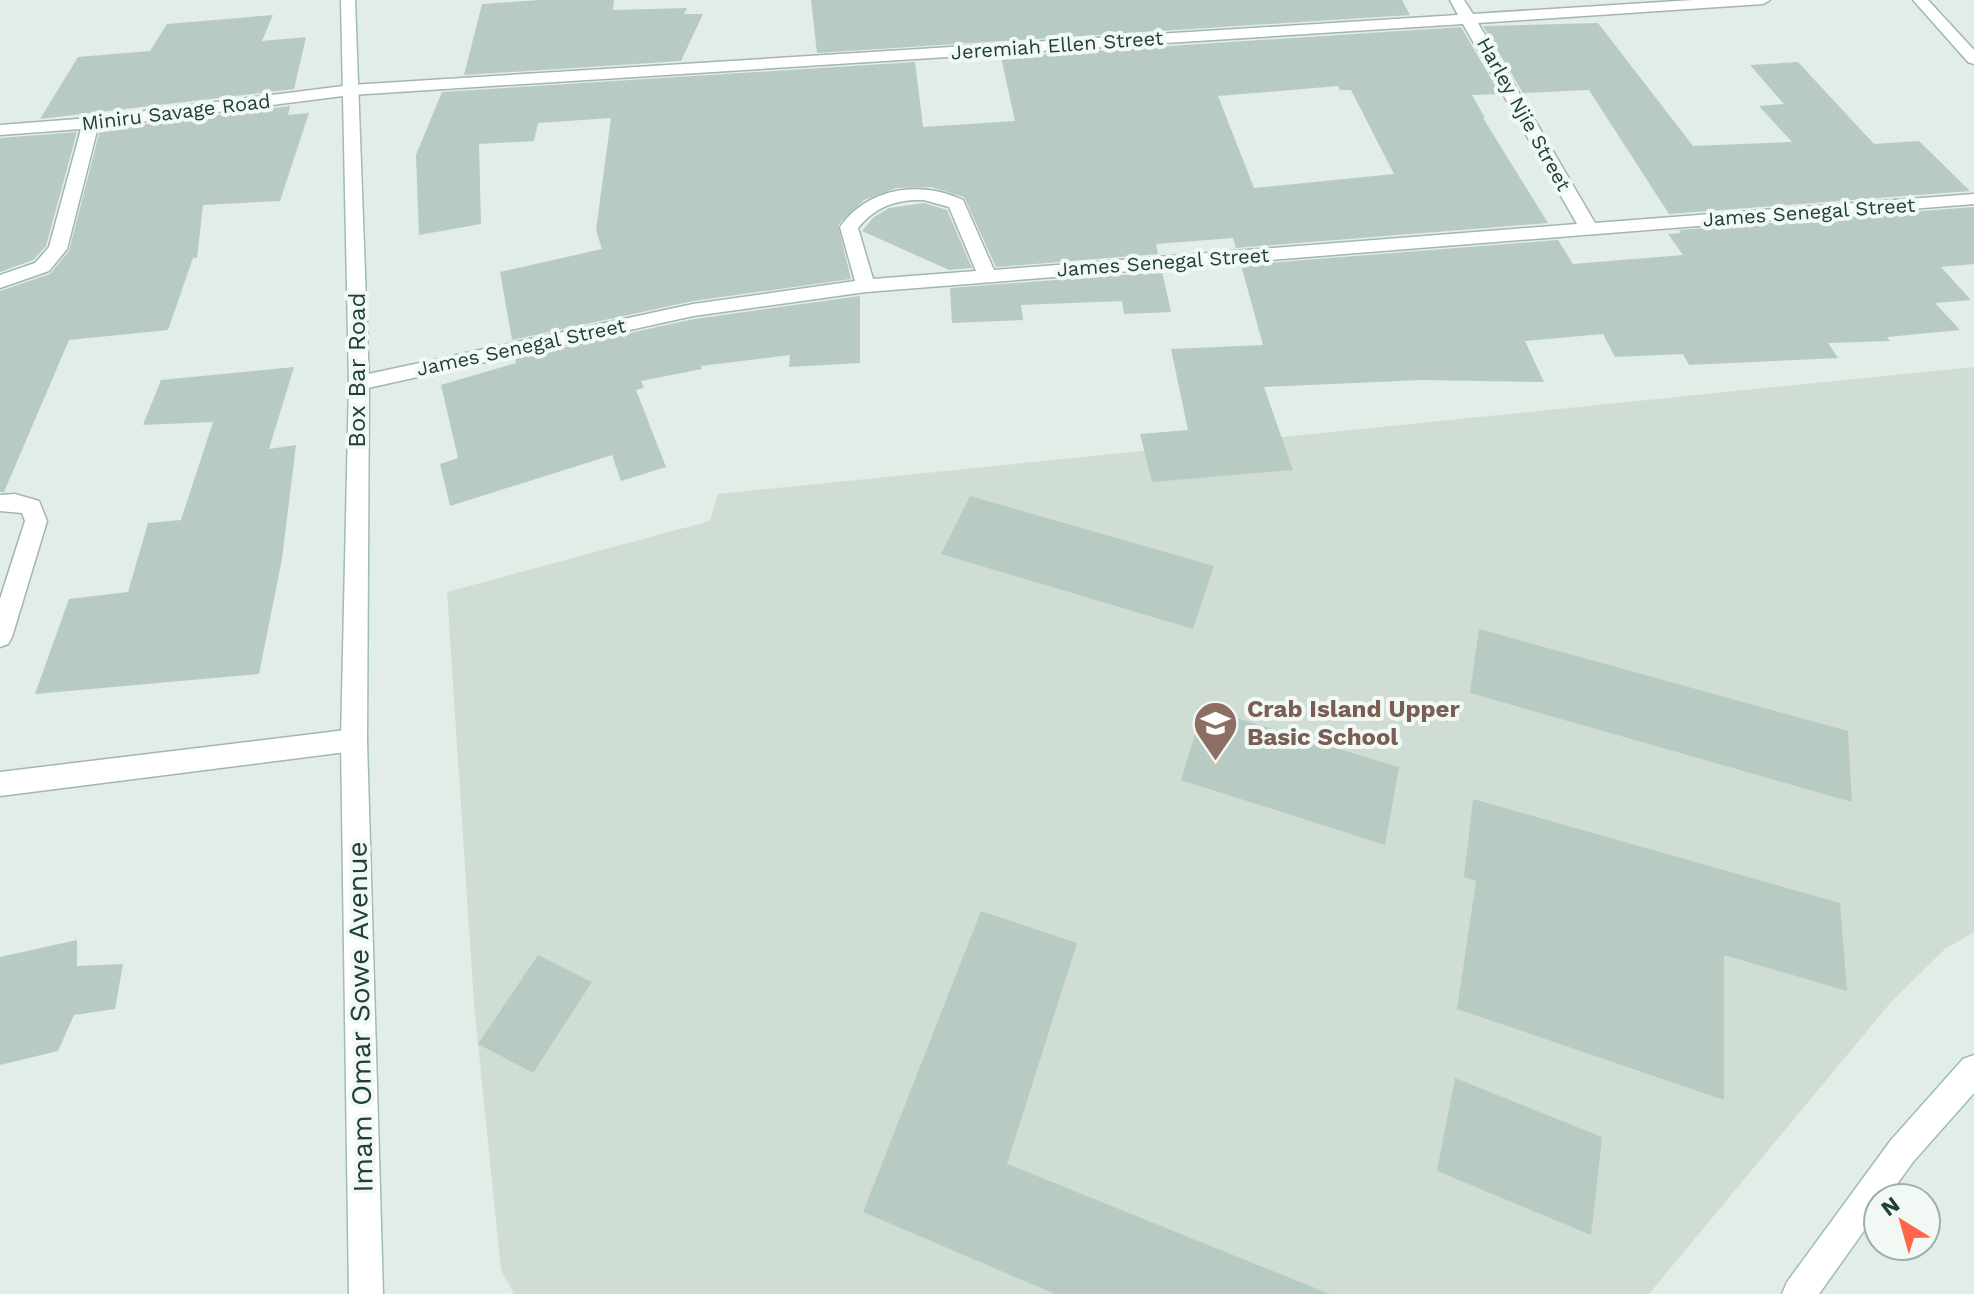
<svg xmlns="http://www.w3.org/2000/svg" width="1974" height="1294" font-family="'Work Sans',sans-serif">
	<rect width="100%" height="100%" fill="#e1ede6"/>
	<polygon fill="#cfddd5" points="1974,367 1974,932 1945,949 1891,1002 1649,1294 514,1294 501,1270 474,1004 447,592 710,521 718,494"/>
	<g fill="#b8cbc2" fill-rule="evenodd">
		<polygon points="540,0 614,0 613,10 687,8 684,14 703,14 681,61 464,75 482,4"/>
		<polygon points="811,0 1402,0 1410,15 817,53"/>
		<polygon points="273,15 262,41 306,37 294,89 40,119 78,57 150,51 167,24"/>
		<polygon points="1598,23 1693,146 1792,142 1759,106 1784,104 1750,65 1798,62 1874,144 1919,141 1970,191 1669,214 1589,90 1523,93 1483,26"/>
		<path d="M1461 27 1500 94 1472 95 1485 118H1483L1548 223 1236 248 1233 238 1156 244 1158 254 996 267 964 197 931 187 896 188 864 200 838 225 851 279 693 301 512 340 500 272 602 249 596 230 611 118 538 123 534 141 479 144 481 224 419 235 416 155 442 92 915 62 923 127 1015 121 1001 57ZM1338 86 1340 90H1351L1394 174 1254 188 1218 96Z"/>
		<polygon points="290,106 288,115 309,113 280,201 203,205 197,258 193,258 168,330 69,340 4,492 0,492 0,291 50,274 69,251 100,130"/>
		<polygon points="77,132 46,246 33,260 0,272 0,138"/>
		<polygon points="924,203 947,210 972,268 949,270 862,231 874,217 889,208"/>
		<polygon points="1974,207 1974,264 1941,267 1971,300 1935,303 1960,330 1887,337 1890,341 1828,343 1838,358 1689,365 1683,354 1615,357 1603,334 1525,341 1544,382 1422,380 1264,387 1293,470 1152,482 1140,434 1188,430 1171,349 1263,345 1241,265 1558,240 1573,264 1683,255 1668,234 1681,233 1679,230"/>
		<polygon points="1162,272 1171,312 1124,314 1122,301 1021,305 1023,320 952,323 950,288"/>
		<polygon points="860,296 860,363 789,367 790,355 701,366 702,369 641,381 644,388 636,390 666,467 621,481 612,455 450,506 440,464 458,458 441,385 516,363 515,358 694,319"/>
		<polygon points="294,367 269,449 296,445 282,559 259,674 35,694 69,599 128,592 148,523 181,520 213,422 143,425 161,380"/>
		<polygon points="970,496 1214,566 1193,629 941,554"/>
		<polygon points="1479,629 1848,731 1852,802 1470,693"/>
		<polygon points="1203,708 1399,767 1385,845 1181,780"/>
		<polygon points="1473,799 1840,903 1847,991 1724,955 1724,1100 1457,1009 1476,881 1464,877"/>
		<polygon points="981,911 1077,943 1007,1164 1330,1294 1055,1294 863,1212"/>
		<polygon points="77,940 77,966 123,964 115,1009 74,1015 58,1051 0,1065 0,957"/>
		<polygon points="538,955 592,982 533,1073 478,1044"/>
		<polygon points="1455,1078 1602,1137 1591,1235 1437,1171"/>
	</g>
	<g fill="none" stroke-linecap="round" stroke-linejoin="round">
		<defs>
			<g id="street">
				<path d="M1450 0H1464L1473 14 1693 0H1770L1763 4 1478 23 1595 223 1974 194V204L866 292 693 316 359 390 352 388 349 383 352 378 359 376 693 304 855 281 840 227C868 187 921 180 963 200L994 270 1577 224 1463 24 351 95 98 127 67 249 49 271 0 288V275L35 263 49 247 81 129 0 135V125L91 118 351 85 1458 15ZM924 200 949 207 976 271 873 279 858 228C876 206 897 199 924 200Z"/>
				<polygon points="1913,0 1928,0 1974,50 1974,64 1968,62"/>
				<polygon points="15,494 39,501 47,521 12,637 8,644 0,647 0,599 25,521 22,513 0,511 0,495"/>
				<polygon points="354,729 363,732 367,740 363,748 354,751 0,796 0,772"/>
			</g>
			<g id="secondary">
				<polygon points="341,0 355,0 369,383 367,740 383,1294 349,1294 341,740 349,383"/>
				<polygon points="1974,1055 1974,1093 1913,1162 1887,1198 1878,1198 1878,1211 1819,1294 1782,1294 1787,1282 1891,1140 1963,1059"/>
			</g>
		</defs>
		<use href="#street" stroke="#a3b6ad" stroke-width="3"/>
		<use href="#secondary" stroke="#a0bdb0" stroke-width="3"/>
		<use href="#street" fill="#fff" fill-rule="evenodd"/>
		<use href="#secondary" fill="#fff" fill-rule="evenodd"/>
	</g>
	<defs>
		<symbol id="school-pin" viewBox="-11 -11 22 30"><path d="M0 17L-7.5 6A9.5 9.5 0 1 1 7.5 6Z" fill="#8d6e63" stroke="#f2f9f5"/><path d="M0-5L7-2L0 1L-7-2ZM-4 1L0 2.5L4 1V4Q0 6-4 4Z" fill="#fff"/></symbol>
	</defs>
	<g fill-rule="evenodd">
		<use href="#school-pin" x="1190" y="698" width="51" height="69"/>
	</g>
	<g text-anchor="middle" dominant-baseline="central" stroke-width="8" stroke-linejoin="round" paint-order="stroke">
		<g font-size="20" fill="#1f4034" stroke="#f2f9f5">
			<text transform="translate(1057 45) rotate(-4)">Jeremiah Ellen Street</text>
			<text transform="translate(176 112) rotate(-7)">Miniru Savage Road</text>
			<text transform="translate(1524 114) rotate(61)">Harley Njie Street</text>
			<text transform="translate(1809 212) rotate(-4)">James Senegal Street</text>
			<text transform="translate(1163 262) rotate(-4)">James Senegal Street</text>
			<text transform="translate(521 347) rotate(-12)">James Senegal Street</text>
		</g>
		<g font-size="24" fill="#1f4034" stroke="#f2f9f5">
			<text transform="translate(357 370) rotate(-90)">Box Bar Road</text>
		</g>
		<g font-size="24" font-weight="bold" fill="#785e54" stroke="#f2f9f5" text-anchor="start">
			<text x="1247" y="709">Crab Island Upper<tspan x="1247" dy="28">Basic School</tspan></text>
		</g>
		<g font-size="28" fill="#1f4034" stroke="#f2f9f5">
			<text transform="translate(360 1017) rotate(-91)">Imam Omar Sowe Avenue</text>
		</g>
	</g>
	<g transform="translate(1902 1222) rotate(323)"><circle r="38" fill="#f2f9f5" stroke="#9eafa8" stroke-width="2"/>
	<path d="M0-6L14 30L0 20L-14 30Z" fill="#ff674d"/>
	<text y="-12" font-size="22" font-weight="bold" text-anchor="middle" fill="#1f4034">N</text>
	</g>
</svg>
